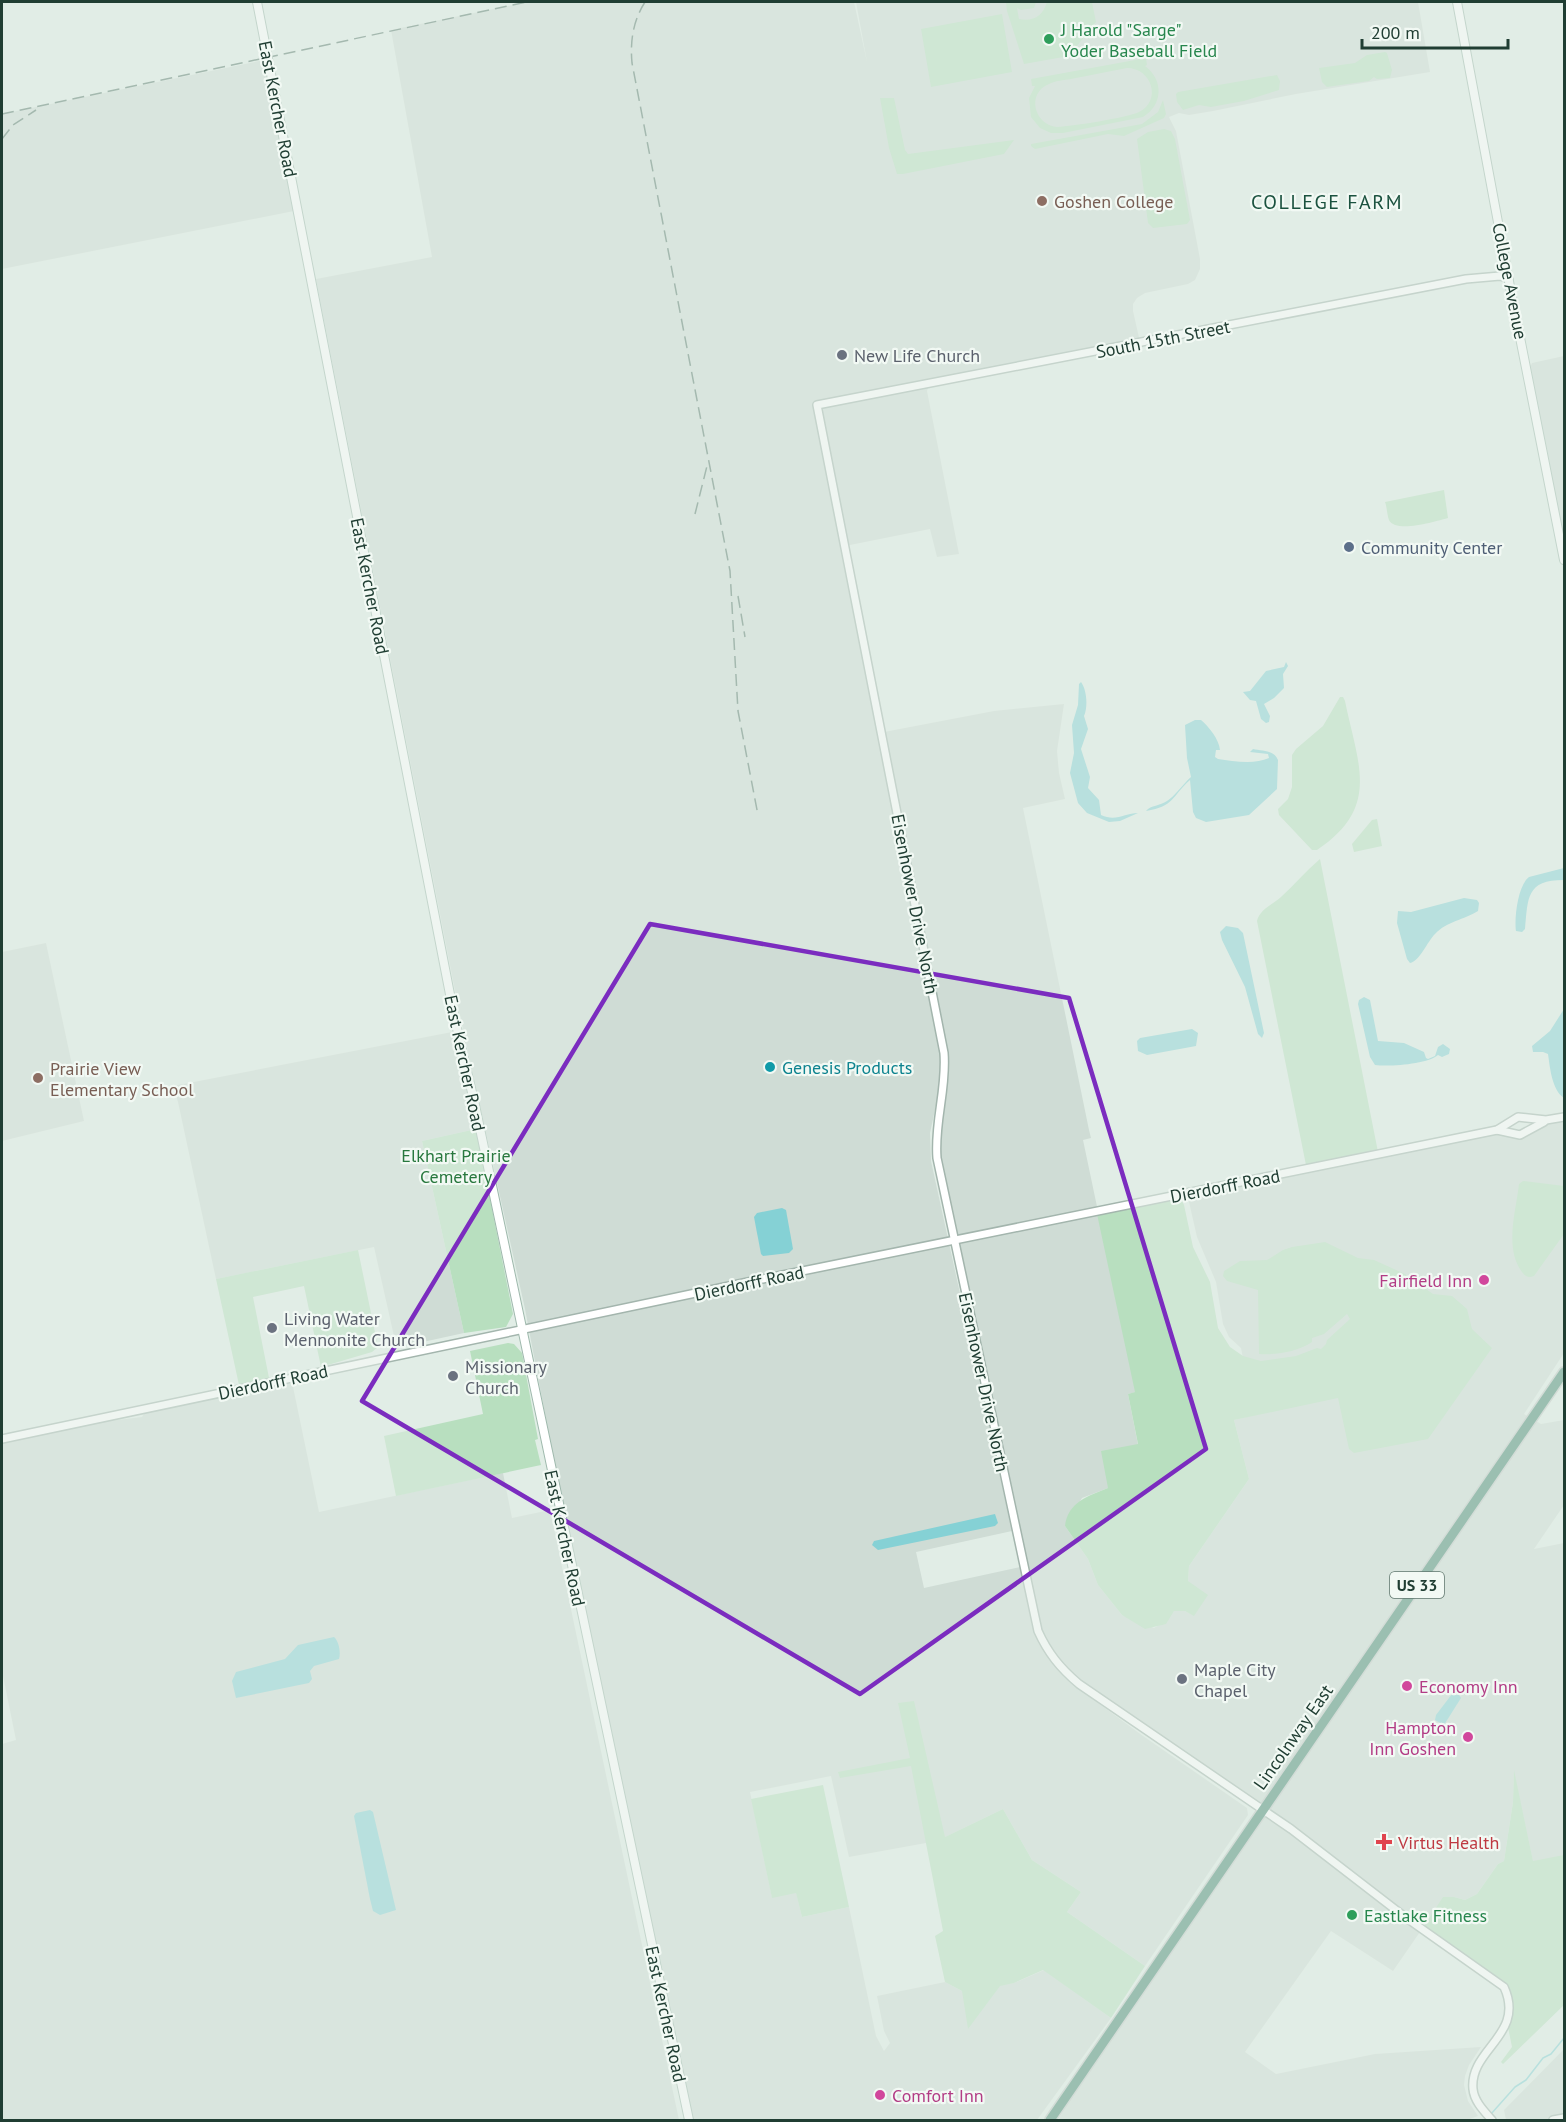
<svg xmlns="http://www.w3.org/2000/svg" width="1566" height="2122" font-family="'PT Sans',sans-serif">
	<rect width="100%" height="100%" fill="#e1ede6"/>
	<g fill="#cfdcd5">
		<polygon points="527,2 854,2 867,62 856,2 1418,2 1430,72 1296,94 1213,111 1189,115 1179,113 1169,117 1176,131 1200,259 1200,269 1195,280 1188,284 1145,293 1137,298 1133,304 1133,311 1140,342 931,380 927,391 959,554 937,557 930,529 840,547 940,1049 942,1077 930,1133 931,1161 1012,1531 916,1552 924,1588 1020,1567 1032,1626 1048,1657 1071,1683 1143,1736 1247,1808 1248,1815 1145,1966 1067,1912 1081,1892 1032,1860 1003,1809 937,1841 849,1857 831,1776 750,1792 772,1897 796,1892 802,1917 849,1907 876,2036 884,2051 890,2043 884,2031 877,1996 945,1982 962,1991 1014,1983 1044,1970 1111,2018 1037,2120 692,2120 548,1430 525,1309 458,1006 316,279 432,257 391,30"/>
		<polygon points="264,60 294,211 2,269 2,114"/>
		<polygon points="1564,356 1564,540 1530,367 1532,363"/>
		<polygon points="1064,704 1057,751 1059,773 1065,799 1023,808 1089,1130 1091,1138 1083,1140 1136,1392 1128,1394 1138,1445 1108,1488 1082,1498 1065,1526 1088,1559 1098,1585 1122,1615 1154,1628 1163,1623 1174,1611 1185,1611 1194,1615 1188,1581 1189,1566 1249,1479 1234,1420 1254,1415 1241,1348 1229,1337 1223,1324 1216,1282 1197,1237 1189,1202 1191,1197 1533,1127 1564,1118 1564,1353 1524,1414 1541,1424 1564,1420 1564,1505 1534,1549 1564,1543 1564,2007 1514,1773 1513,1802 1504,1861 1498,1864 1477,1894 1465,1900 1454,1897 1422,1929 1393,1971 1331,1931 1245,2052 1276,2074 1375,2054 1481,2047 1469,2065 1465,2076 1464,2085 1468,2101 1478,2116 1467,2120 1058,2120 1079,2084 1263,1810 1070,1676 1038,1631 937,1158 945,1067 884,732 994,711"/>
		<polygon points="46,943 84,1121 2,1141 2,952"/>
		<polygon points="452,1032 476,1129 422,1141 464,1333 400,1347 396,1345 374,1247 216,1279 178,1102 173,1086"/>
		<polygon points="292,1382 319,1512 503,1473 512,1518 550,1510 679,2120 2,2120 2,1744 16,1740 2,1671 2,1441 52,1428 142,1417 147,1409"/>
		<polygon points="1564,2049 1564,2120 1506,2120 1504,2110"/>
	</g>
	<g fill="#b8dfbf" fill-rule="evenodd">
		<path d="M1006 2H1036L1034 8 1021 10 1017 8 1019 19C1033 22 1043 16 1047 2H1092L1096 22 1069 56 1024 64 1007 11Z"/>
		<polygon points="1002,14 1012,72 931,87 921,29"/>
		<polygon points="1385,52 1387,53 1392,70 1390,78 1377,79 1374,77 1369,81 1327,87 1322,82 1319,68 1355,63 1367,55"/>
		<path d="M1146 58 1147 65 1145 66C1164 80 1163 105 1143 117L1063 133H1051L1040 128 1031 117 1029 98 1035 86H1032L1031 79ZM1127 68C1152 68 1162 101 1139 112 1126 118 1073 126 1057 127 1034 125 1026 93 1049 84 1055 81 1064 80 1071 79 1090 75 1108 72 1127 68Z"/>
		<polygon points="1277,75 1280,81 1279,90 1244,101 1211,107 1199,105 1183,110 1177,102 1176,94 1178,92"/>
		<polygon points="880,98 894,98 905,150 908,154 1014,140 1004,154 903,174 897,174 889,148"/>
		<polygon points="1163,100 1166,114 1164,118 1124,136 1108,134 1035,149 1031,146 1031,144 1142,124 1158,112"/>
		<polygon points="1164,129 1171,131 1175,139 1190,220 1187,224 1153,228 1148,223 1137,139 1148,132"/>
		<path d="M1444 490 1448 518C1436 521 1396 534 1389 520 1387 515 1387 507 1385 502Z"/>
		<path d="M1340 697H1343L1345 701C1358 765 1381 807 1317 850H1312L1279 815 1278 809 1288 799 1292 787V755L1296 749 1323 726Z"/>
		<polygon points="1377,819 1382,846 1354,852 1352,844 1372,820"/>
		<path d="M1320 859 1378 1152 1306 1165 1257 921C1260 909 1272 905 1281 897 1294 885 1306 871 1320 859Z"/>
		<polygon points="476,1129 513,1314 506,1327 464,1333 422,1141"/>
		<path d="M1523 1181 1564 1186V1234L1534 1276C1528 1278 1526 1277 1522 1272 1504 1248 1516 1211 1519 1184Z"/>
		<path d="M1177 1199 1182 1201 1184 1205 1193 1247 1210 1282 1218 1328 1230 1347 1243 1356 1261 1361 1296 1356 1317 1348 1321 1349 1326 1344 1327 1340 1350 1319 1347 1314 1324 1334 1312 1338V1342C1298 1352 1275 1355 1259 1354L1258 1290 1227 1281 1223 1276 1224 1271 1240 1261 1267 1260 1283 1250 1292 1247 1325 1242 1358 1258 1374 1260 1405 1274 1433 1294 1452 1296 1467 1309 1472 1329 1492 1348 1428 1439 1354 1453 1349 1449 1338 1398 1234 1420 1249 1479 1189 1566 1188 1581 1208 1595 1194 1616 1185 1611H1174L1166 1624 1145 1629 1122 1615 1098 1585 1088 1559 1065 1526C1068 1502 1088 1496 1108 1488L1101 1451 1138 1444 1128 1394 1135 1392 1097 1214Z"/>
		<polygon points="358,1250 378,1347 372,1352 321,1367 304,1286 253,1297 269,1378 239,1385 216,1279"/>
		<polygon points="508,1343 514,1344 522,1353 538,1439 535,1440 541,1465 396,1496 384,1436 483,1414 470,1351"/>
		<polygon points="914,1701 945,1837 1003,1809 1032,1860 1081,1892 1067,1912 1145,1966 1111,2018 1043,1970 1014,1983 1000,1986 968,2029 962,1991 945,1982 935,1936 943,1931 911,1766 840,1778 838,1772 910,1758 898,1703"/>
		<polygon points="1514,1770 1533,1861 1564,1855 1564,2005 1503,2064 1501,2062 1512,2047 1507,2022 1510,2010 1504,1987 1422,1929 1443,1897 1454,1897 1465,1900 1477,1894 1498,1864 1504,1861 1513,1802"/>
		<polygon points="823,1785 849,1907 802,1917 796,1893 772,1898 751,1799"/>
	</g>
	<g fill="#85d1d5">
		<polygon points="1286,662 1288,666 1283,674 1284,688 1274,698 1264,704 1270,716 1269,722 1266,723 1261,719 1256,701 1250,700 1243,692 1250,691 1266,671 1284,667"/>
		<path d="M1081 682C1087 690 1088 707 1084 716L1088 729 1081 749 1090 777 1088 788 1099 800 1101 815C1116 822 1125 813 1138 813L1120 821 1109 822 1087 813 1078 803 1070 773 1074 753 1072 725 1078 705 1079 684Z"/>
		<path d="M1195 720H1201C1209 727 1219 739 1220 750H1216L1215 757 1218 759C1233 761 1254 765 1269 758L1268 754 1250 752 1253 749C1262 751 1274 750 1278 760L1277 789 1249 815 1206 822 1196 818 1193 812 1190 780C1171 797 1175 806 1146 811 1151 805 1160 806 1167 801 1174 797 1184 783 1191 777L1187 758 1185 725Z"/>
		<path d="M1564 868V880C1526 880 1528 898 1525 929L1522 932 1516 931C1514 918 1518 885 1529 877Z"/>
		<path d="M1464 898 1477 900 1479 903 1478 911C1464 920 1447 921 1435 934 1427 942 1420 961 1410 963L1407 959 1397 923 1398 911 1411 912Z"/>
		<polygon points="1226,926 1238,928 1243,933 1264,1033 1262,1038 1258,1034 1245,987 1222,940 1220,932"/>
		<path d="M1364 997 1370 1000 1378 1041 1404 1043 1424 1052 1426 1058 1428 1059 1435 1056 1438 1047 1443 1044 1450 1049 1449 1054 1442 1057 1438 1055C1428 1064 1390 1067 1375 1065L1370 1057 1358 1004 1359 1000Z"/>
		<path d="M1564 1009V1098C1552 1090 1550 1068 1548 1054L1543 1052H1533L1532 1046 1550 1031Z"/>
		<polygon points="1192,1029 1198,1033 1196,1046 1147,1055 1138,1051 1137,1041 1140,1038"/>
		<polygon points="782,1208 786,1210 793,1249 789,1253 763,1256 761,1254 754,1217 757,1213"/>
		<polygon points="995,1514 998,1523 995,1526 878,1550 872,1545 874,1541"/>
		<path d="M334 1637C339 1641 341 1653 339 1659L314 1666 310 1671 312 1679 309 1683 236 1698 232 1681 236 1672 285 1659 298 1645Z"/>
		<polygon points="1452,1694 1459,1695 1461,1698 1444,1725 1435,1720 1436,1715"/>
		<polygon points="370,1810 373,1812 396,1910 380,1915 373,1911 370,1899 354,1816 356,1813"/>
	</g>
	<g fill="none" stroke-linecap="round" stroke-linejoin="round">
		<polyline stroke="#85d1d5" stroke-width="1.5" points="1491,2114 1515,2087 1526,2080 1543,2058 1551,2054 1564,2038"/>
		<defs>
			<g id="tertiary">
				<polyline points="1497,1130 1520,1135 1544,1122"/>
				<polyline points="2,1439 748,1282 1497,1130 1518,1117 1546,1120 1564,1117"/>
				<path d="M1492 2120C1484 2111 1474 2101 1473 2089 1469 2049 1526 2035 1504 1987L1405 1917 1291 1829 1079 1684C1060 1668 1048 1653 1038 1631L937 1158C934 1122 947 1089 944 1053L817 405 1466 279 1500 276 1509 278"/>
				<polyline points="1553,2120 1564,2118"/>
			</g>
			<g id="secondary">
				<polyline points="257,2 455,1020 475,1105 689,2120"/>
				<polyline points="1457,2 1511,292 1564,560"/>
			</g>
			<polyline id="trunk" points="1050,2120 1564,1372"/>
		</defs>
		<use href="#tertiary" stroke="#a3b5ad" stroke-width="10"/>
		<use href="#secondary" stroke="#9fb9ad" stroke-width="10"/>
		<use href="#trunk" stroke="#c1c9c6" stroke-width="12"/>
		<use href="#tertiary" stroke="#fff" stroke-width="7"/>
		<use href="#secondary" stroke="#fff" stroke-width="8"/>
		<use href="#trunk" stroke="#468872" stroke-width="9"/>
		<g stroke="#5a7a6e" stroke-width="1.5" stroke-dasharray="12 6" stroke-linecap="butt">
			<path d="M645 2C633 21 630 41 632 63L730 571 738 711 758 815"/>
			<polyline points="2,114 527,2"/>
			<polyline points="2,139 13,125 36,110"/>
			<polyline points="695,514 707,466"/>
			<polyline points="738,596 745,637"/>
		</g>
	</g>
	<path d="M0 0H1566V2122H0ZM650 924 1069 998 1206 1449 860 1694 362 1401Z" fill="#e1ede6" fill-opacity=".55" fill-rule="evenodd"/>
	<path fill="none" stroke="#7b2cbf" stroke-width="4.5" stroke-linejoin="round" d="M650 924 1069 998 1206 1449 860 1694 362 1401Z"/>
	<g fill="#2e9e5b" stroke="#f2f9f4" stroke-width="2">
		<circle cx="1049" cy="39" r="6"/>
		<circle cx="1352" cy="1915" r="6"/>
	</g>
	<g fill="#8d6e63" stroke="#f2f9f4" stroke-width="2">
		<circle cx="1042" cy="201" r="6"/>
		<circle cx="38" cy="1078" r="6"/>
	</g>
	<g fill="#6b7280" stroke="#f2f9f4" stroke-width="2">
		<circle cx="842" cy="355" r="6"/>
		<circle cx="272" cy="1328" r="6"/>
		<circle cx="453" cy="1376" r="6"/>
		<circle cx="1182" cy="1679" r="6"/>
	</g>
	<circle fill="#5c6f8a" stroke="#f2f9f4" stroke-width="2" cx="1349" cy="547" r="6"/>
	<circle fill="#0f9aa8" stroke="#f2f9f4" stroke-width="2" cx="770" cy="1067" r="6"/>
	<g fill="#d1479c" stroke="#f2f9f4" stroke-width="2">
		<circle cx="1484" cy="1280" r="6"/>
		<circle cx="1407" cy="1686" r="6"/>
		<circle cx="1468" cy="1737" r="6"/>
		<circle cx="880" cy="2095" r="6"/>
	</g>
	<path fill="#e0444e" stroke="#f2f9f4" stroke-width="2" d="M1381 1833h6v6h6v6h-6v6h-6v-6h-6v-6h6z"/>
	<g text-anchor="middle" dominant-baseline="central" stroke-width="4.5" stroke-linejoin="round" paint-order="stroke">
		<rect fill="#f2f9f4" stroke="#5f766d" stroke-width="1.5" x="1390" y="1572" width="54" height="26" rx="4.5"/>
		<g font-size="16" font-weight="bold" fill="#203e33">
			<text x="1417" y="1585">US 33</text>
		</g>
		<g font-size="18" fill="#27864d" stroke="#f2f9f4" text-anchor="start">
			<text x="1061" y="29">J Harold "Sarge"<tspan x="1061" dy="21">Yoder Baseball Field</tspan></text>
			<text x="1364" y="1915">Eastlake Fitness</text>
		</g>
		<g font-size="18" fill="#203e33" stroke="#f2f9f4">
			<text transform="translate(278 109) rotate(79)">East Kercher Road</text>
			<text transform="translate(1510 281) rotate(79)">College Avenue</text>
			<text transform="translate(1163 339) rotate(-11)">South 15th Street</text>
			<text transform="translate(370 586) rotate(79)">East Kercher Road</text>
			<text transform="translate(915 904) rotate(79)">Eisenhower Drive North</text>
			<text transform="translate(465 1063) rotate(78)">East Kercher Road</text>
			<text transform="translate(1225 1186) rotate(-11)">Dierdorff Road</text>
			<text transform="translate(749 1283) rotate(-12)">Dierdorff Road</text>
			<text transform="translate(273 1382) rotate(-12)">Dierdorff Road</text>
			<text transform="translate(984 1382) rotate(78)">Eisenhower Drive North</text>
			<text transform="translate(565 1538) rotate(78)">East Kercher Road</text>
			<text transform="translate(1293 1737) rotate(-55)">Lincolnway East</text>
			<text transform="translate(666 2014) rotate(78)">East Kercher Road</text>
		</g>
		<g font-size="18" fill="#785e54" stroke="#f2f9f4" text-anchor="start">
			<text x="1054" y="201">Goshen College</text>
			<text x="50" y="1068">Prairie View<tspan x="50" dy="21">Elementary School</tspan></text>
		</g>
		<g font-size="18" fill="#5b616d" stroke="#f2f9f4" text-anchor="start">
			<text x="854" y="355">New Life Church</text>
			<text x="284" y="1318">Living Water<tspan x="284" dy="21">Mennonite Church</tspan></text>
			<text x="465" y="1366">Missionary<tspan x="465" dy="21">Church</tspan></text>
			<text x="1194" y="1669">Maple City<tspan x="1194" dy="21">Chapel</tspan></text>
		</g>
		<g font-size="18" fill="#4e5e75" stroke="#f2f9f4" text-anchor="start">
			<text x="1361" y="547">Community Center</text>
		</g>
		<g font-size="18" fill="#0d838f" stroke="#f2f9f4" text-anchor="start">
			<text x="782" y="1067">Genesis Products</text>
		</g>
		<g font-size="18" fill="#28783e" stroke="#f2f9f4">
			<text x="456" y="1155">Elkhart Prairie<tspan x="456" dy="21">Cemetery</tspan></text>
		</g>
		<g font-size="18" fill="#b23c85" stroke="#f2f9f4" text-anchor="end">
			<text x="1472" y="1280">Fairfield Inn</text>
			<text x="1419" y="1686" text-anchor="start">Economy Inn</text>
			<text x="1456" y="1727">Hampton<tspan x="1456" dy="21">Inn Goshen</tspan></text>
			<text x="892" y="2095" text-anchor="start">Comfort Inn</text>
		</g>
		<g font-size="18" fill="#be3a42" stroke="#f2f9f4" text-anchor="start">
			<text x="1398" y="1842">Virtus Health</text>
		</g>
		<g font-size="20" letter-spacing="1.5" fill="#1b523f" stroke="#f2f9f4">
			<text x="1327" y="202">COLLEGE FARM</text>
		</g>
	</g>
	<rect width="1566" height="2122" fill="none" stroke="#203e33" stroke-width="6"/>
	<path d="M1362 39v9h146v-9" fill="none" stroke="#203e33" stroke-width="3"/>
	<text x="1371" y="39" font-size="18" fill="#203e33" stroke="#f2f9f4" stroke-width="4.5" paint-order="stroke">200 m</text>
</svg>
